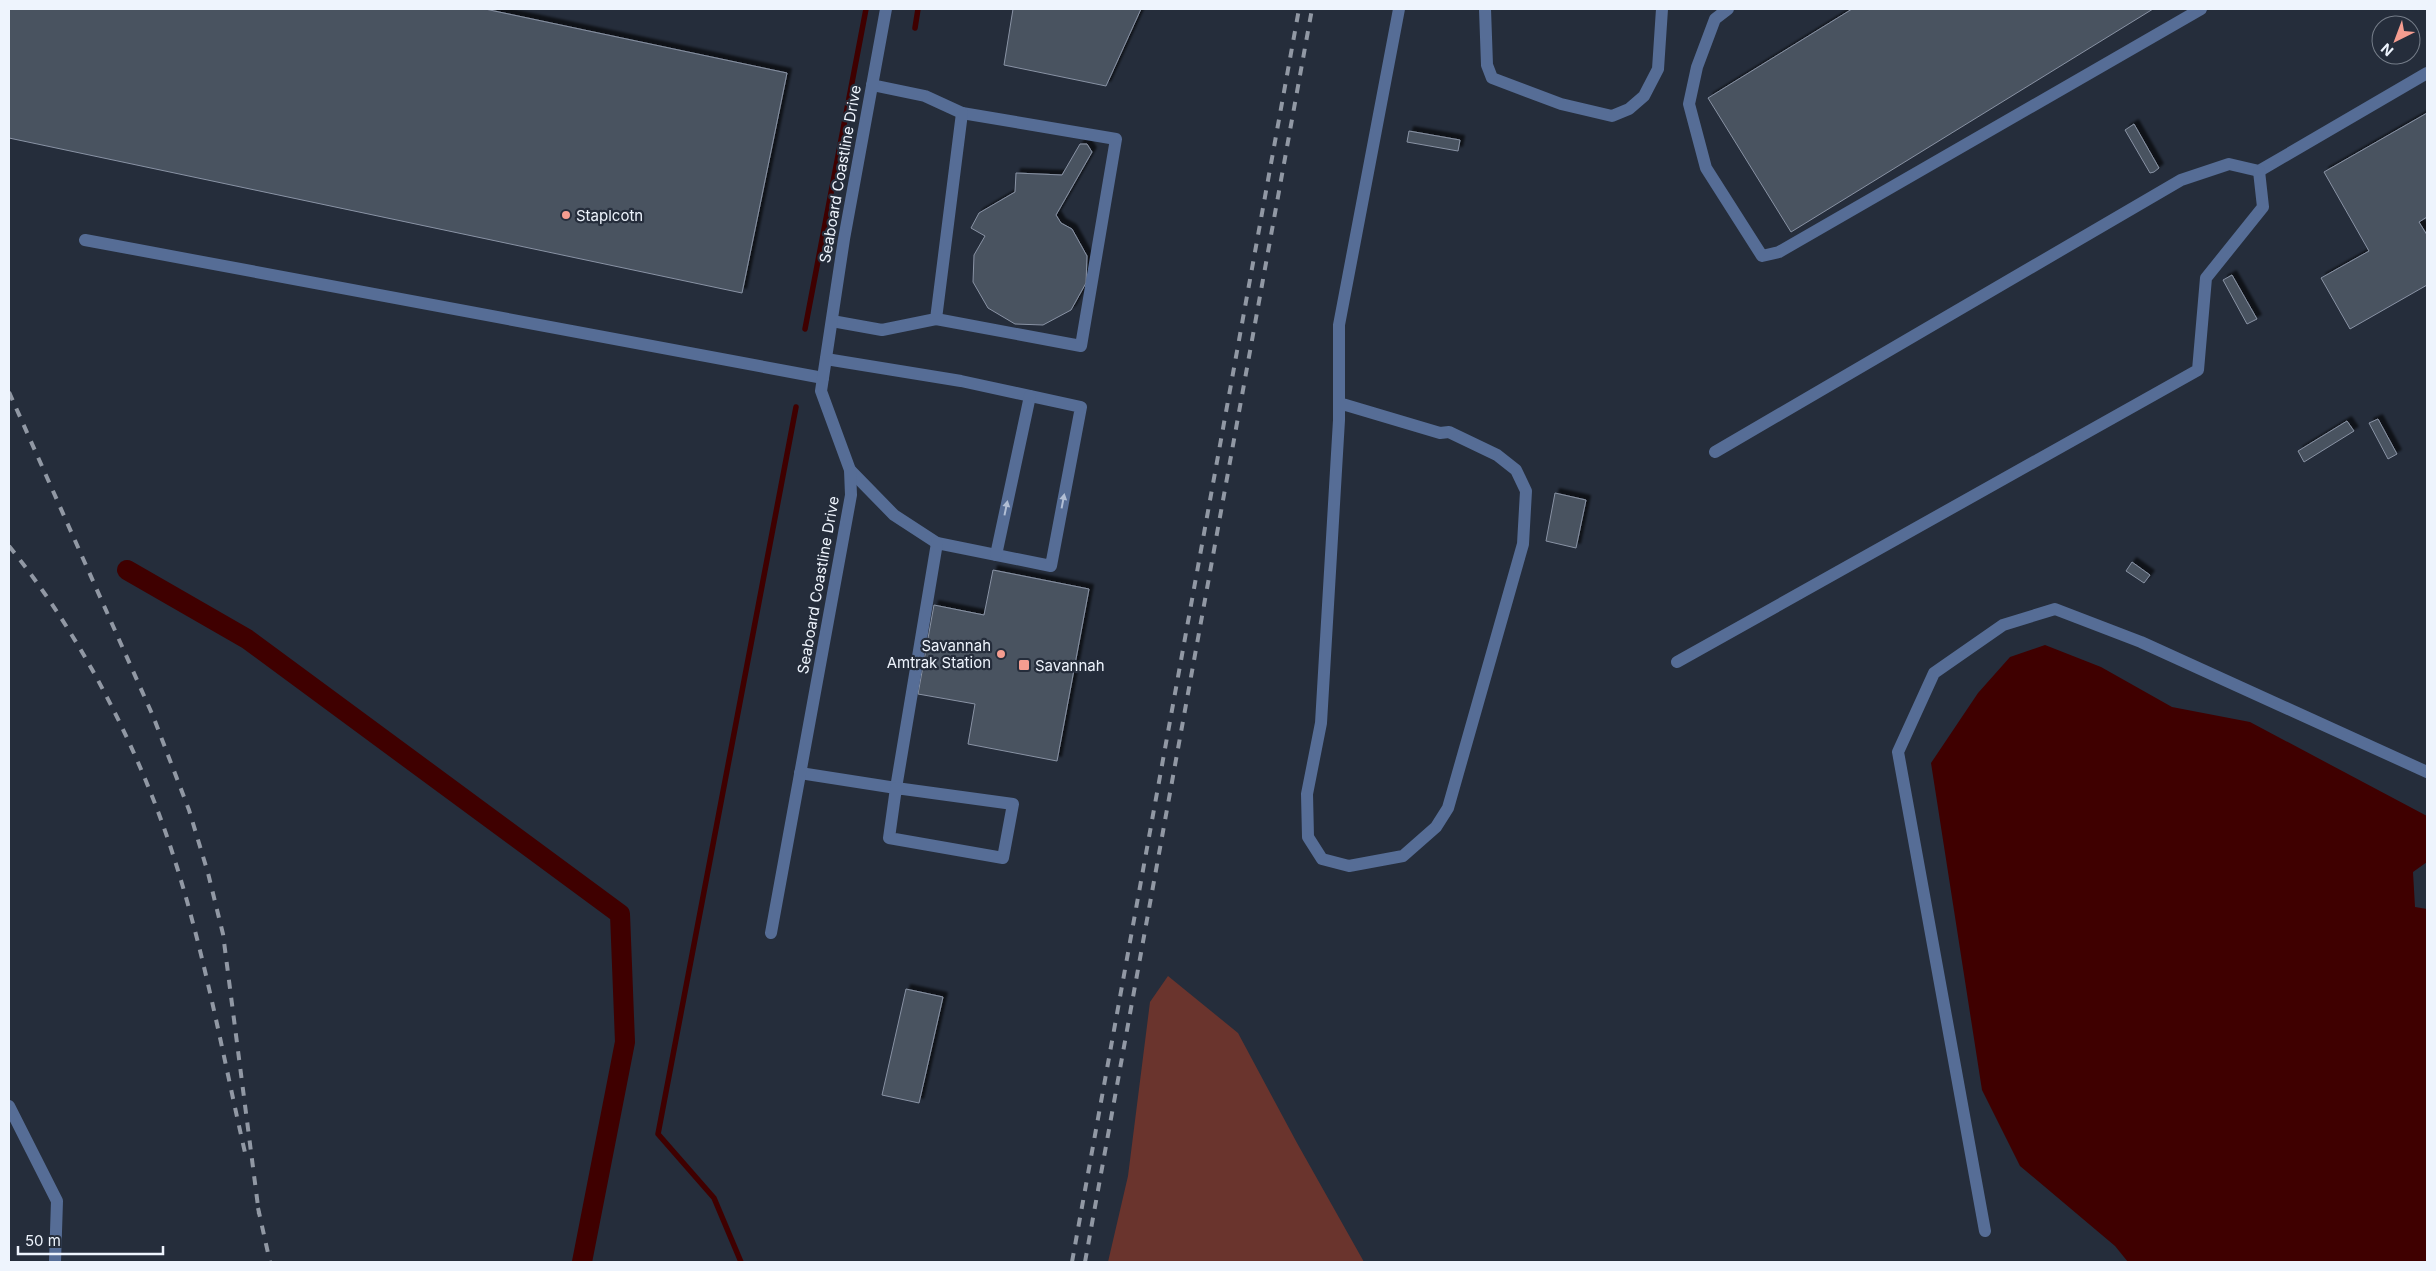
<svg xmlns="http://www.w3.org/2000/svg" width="2436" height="1271" font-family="Inter,sans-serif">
	<defs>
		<filter id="shadow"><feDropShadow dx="4.5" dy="-4.5" stdDeviation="1" flood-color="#0009"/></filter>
	</defs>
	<rect width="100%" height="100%" fill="#252d3b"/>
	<polygon fill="#6a342d" points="1168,976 1238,1033 1297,1143 1364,1262 1108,1262 1128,1176 1150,1002"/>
	<polygon fill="#3f0000" points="2045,645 2101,667 2172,707 2250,722 2427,816 2427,862 2413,872 2415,907 2427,909 2427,1262 2128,1262 2115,1246 2020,1166 1982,1090 1931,763 1978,693 2010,657"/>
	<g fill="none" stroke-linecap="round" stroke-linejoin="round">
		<g stroke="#3f0000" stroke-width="5.5">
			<polyline points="915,28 918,9"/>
			<polyline points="805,329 866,9"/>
			<polyline points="741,1262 714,1198 658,1134 796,407"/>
		</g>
		<polyline stroke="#3f0000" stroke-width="20" points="127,570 247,639 620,914 625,1042 582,1262"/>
	</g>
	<g fill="#495261" stroke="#8993a4" filter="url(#shadow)">
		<polygon points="9,9 485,9 787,73 742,293 9,138"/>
		<polygon points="1013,9 1141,9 1106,86 1004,65"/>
		<polygon points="1852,9 2153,9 1791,232 1708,98"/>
		<polygon points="2427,113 2427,217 2419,222 2427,235 2427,285 2350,329 2321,278 2369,251 2324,172"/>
		<polygon points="2134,124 2159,168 2154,172 2150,173 2125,130"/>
		<polygon points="1409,131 1460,140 1458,151 1407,142"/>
		<polygon points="1080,144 1087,144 1092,152 1056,215 1061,223 1072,229 1087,256 1086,283 1071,310 1043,325 1015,324 988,308 973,282 974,255 985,236 971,228 979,213 1015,192 1016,173 1062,175"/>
		<polygon points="2232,275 2257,319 2247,324 2223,280"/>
		<polygon points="2378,419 2397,454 2388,459 2369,423"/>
		<polygon points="2347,421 2354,431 2304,462 2298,451"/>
		<polygon points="1555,493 1586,500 1576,548 1546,541"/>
		<polygon points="2132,562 2150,575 2144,583 2126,571"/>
		<polygon points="993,570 1089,589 1057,761 968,744 975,704 918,694 934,605 984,615"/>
		<polygon points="906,989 943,997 919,1103 882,1095"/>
	</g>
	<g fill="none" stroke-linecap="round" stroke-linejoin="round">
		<g stroke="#566d96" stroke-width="12">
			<polyline points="1485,9 1487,65 1492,78 1561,104 1612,116 1629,109 1644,96 1658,69 1662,9"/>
			<polyline points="1728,9 1715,19 1697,67 1689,104 1706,168 1762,256 1779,252 2201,9"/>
			<polyline points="85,240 823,378"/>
			<polyline points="936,319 1081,346 1116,139 962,113"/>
			<polyline points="832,321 882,330 936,319 962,113 925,96 872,85"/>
			<polyline points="826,359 961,381 1081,407 1051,566 937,543 894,515 850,470"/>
			<polyline points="1339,403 1440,433 1449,432 1497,455 1516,470 1526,491 1523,544 1448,808 1436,827 1403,856 1349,866 1322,859 1308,837 1307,794 1321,723 1339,420 1339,325 1399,9"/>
			<polyline points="1715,452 2181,180 2229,164 2259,171 2427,73"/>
			<polyline points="996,555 1030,396"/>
			<polyline points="1677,662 2198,370 2206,278 2263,207 2259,171"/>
			<polyline points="800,773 896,788 937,543"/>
			<polygon points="896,788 1013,804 1003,858 889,838"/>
			<polyline points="771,933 851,495 850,470 821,391 844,239 886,9"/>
			<polyline points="9,1106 57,1201 55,1262"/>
			<polyline points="1985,1231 1898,752 1934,673 2003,625 2055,609 2141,642 2427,772"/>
		</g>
		<g stroke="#9198a4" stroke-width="4" stroke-dasharray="9 9" stroke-linecap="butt">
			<polyline points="9,392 153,716 189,810 208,873 223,934 259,1214"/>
			<path d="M9 546C68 619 115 704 150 791 197 907 218 1035 246 1157"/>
			<polyline points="258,1208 270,1262"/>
			<polyline points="1072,1262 1299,9"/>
			<polyline points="1085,1262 1312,9"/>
		</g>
	</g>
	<defs><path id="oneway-solid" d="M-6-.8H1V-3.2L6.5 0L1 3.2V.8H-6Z" transform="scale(1.25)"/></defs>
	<g fill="#b1bed4">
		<use href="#oneway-solid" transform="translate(1063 501) rotate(-79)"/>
		<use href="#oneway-solid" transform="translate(1006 508) rotate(-78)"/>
	</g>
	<g fill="#f59d90" stroke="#252d3b" stroke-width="2">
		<circle cx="566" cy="215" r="5"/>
		<circle cx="1001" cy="654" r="5"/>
		<rect x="1018" y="659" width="12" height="12" rx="2.5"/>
	</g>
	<g text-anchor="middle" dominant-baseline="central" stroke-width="4.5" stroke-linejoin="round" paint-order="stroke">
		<g font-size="15" fill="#eef4fd" stroke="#252d3b">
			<text transform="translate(840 174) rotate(-80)">Seaboard Coastline Drive</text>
			<text transform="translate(818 585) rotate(-80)">Seaboard Coastline Drive</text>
		</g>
		<g font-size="15" fill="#eef4fd" stroke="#252d3b" text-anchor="start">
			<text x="576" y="215">Staplcotn</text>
			<text x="991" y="645" text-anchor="end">Savannah<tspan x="991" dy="17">Amtrak Station</tspan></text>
			<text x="1035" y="665">Savannah</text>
		</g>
	</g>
	<rect width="2436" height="1271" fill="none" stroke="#eef4fd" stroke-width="20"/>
	<g transform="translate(2396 40) rotate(222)"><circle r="24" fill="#252d3b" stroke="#757d89"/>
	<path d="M0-4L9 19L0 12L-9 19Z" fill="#f59d90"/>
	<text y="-8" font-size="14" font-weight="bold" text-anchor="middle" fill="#eef4fd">N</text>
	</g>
	<path d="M18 1246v8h145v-8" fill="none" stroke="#eef4fd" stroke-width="2.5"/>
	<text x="25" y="1246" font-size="15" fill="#eef4fd" stroke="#252d3b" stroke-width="4" paint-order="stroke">50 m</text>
</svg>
